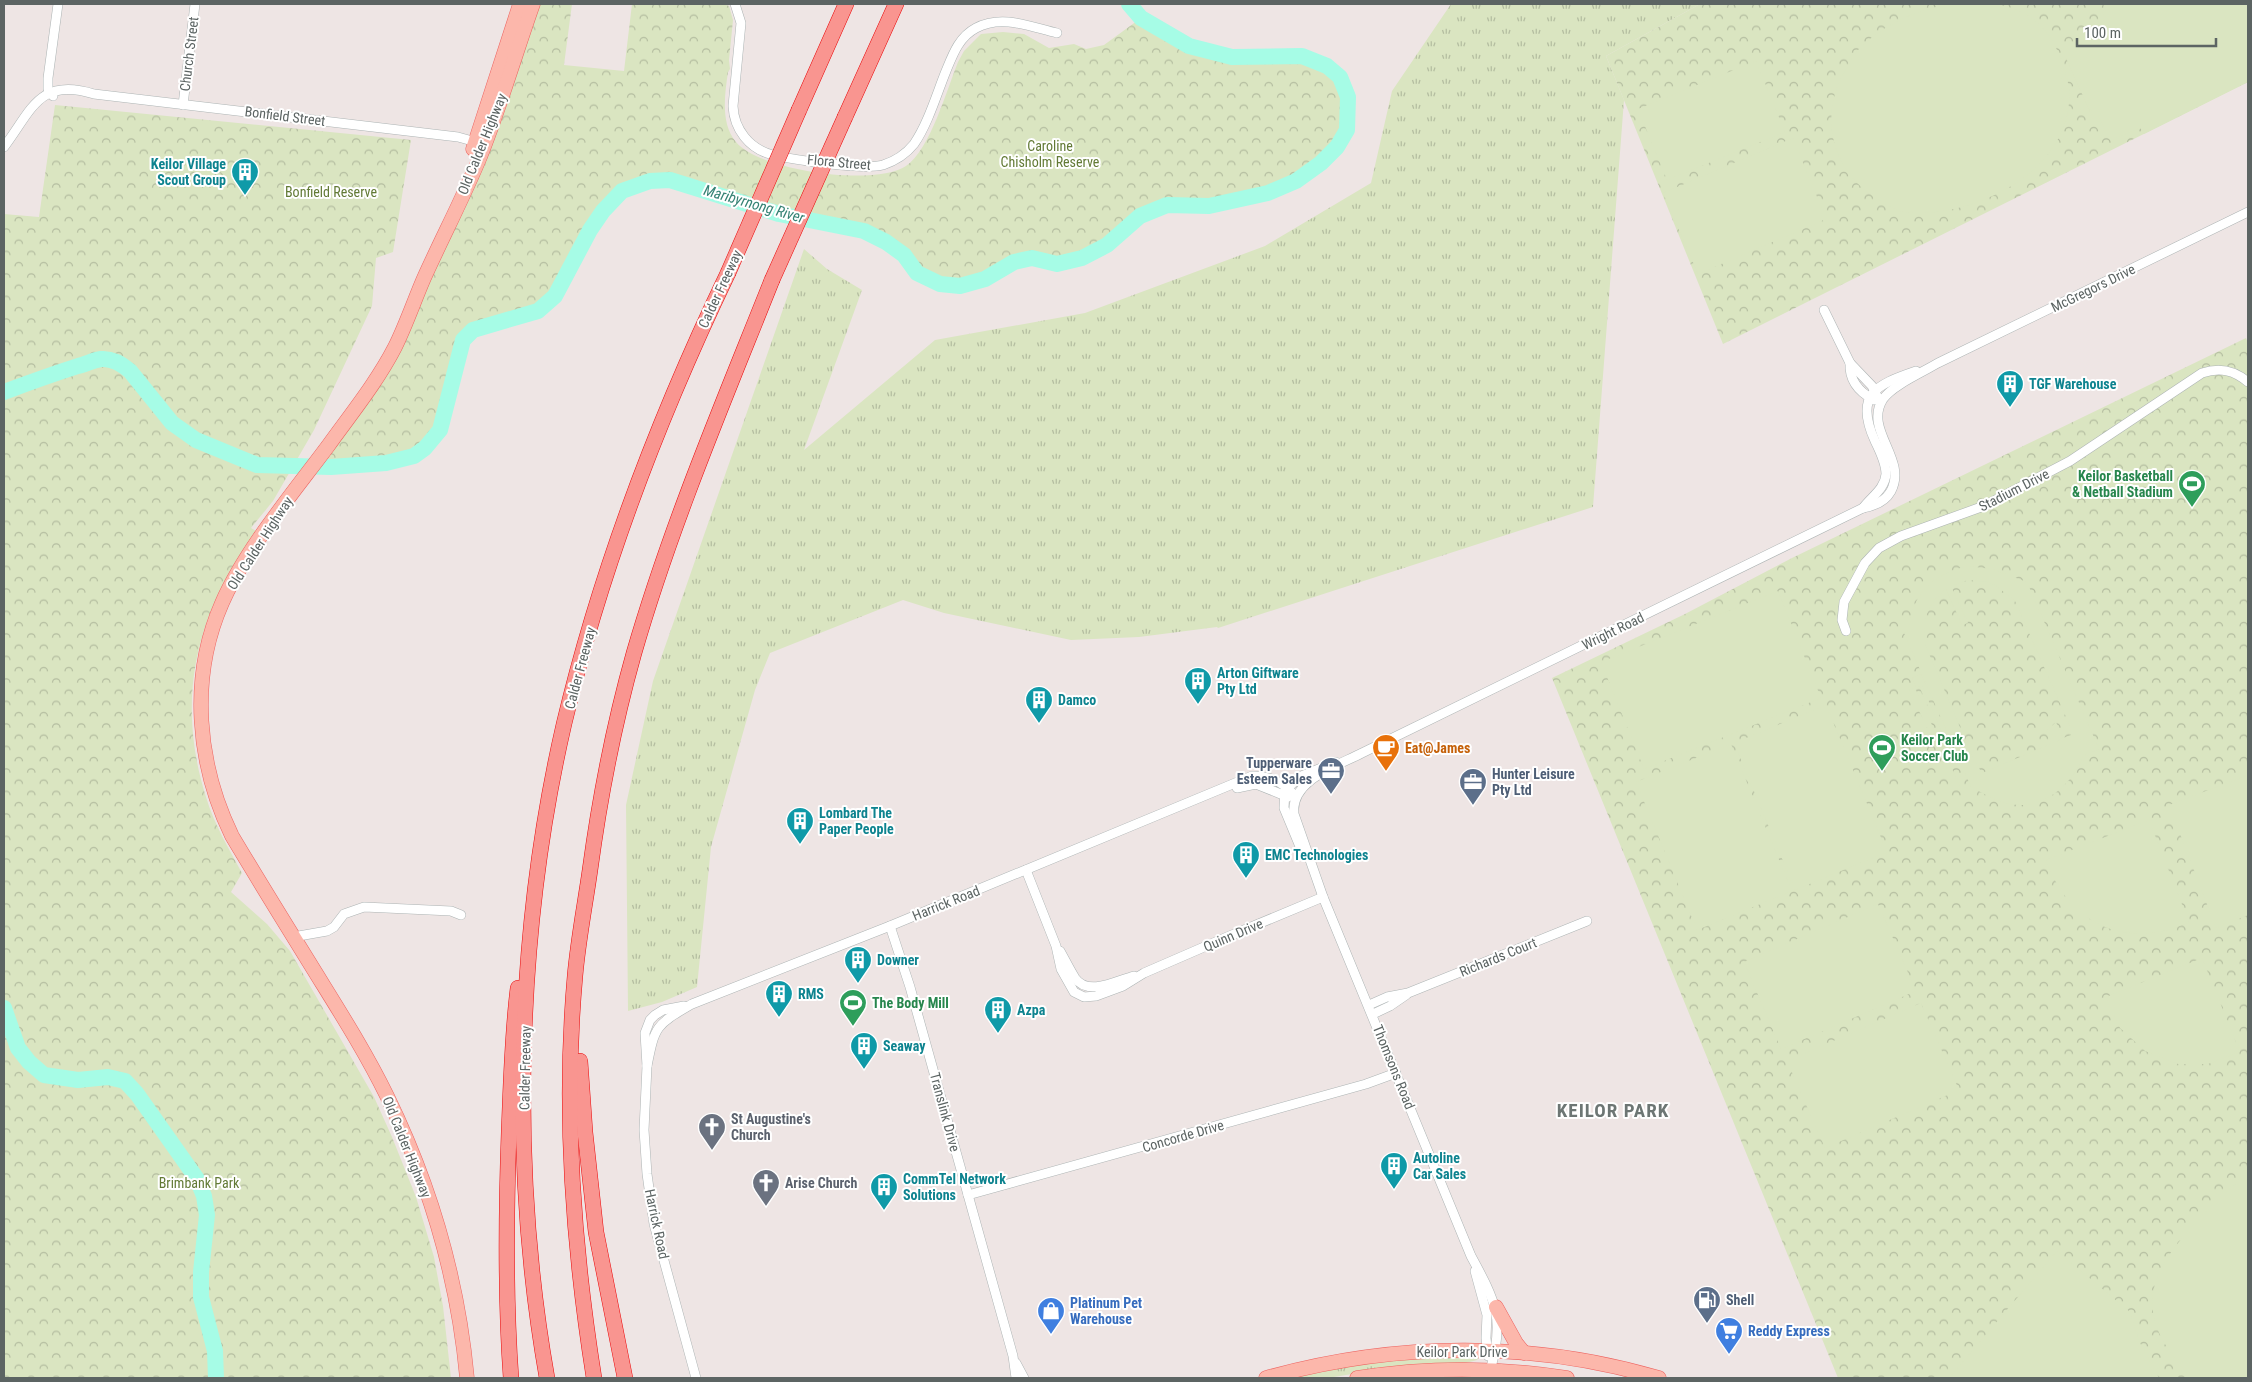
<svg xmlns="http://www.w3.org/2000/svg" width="2252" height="1382" font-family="'Roboto Condensed',sans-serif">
	<defs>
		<pattern id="grass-tufts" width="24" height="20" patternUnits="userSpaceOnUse" patternTransform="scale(1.25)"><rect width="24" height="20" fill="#dae5c1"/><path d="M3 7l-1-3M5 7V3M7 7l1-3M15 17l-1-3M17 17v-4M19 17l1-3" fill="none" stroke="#b4bda0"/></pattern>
		<pattern id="park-crowns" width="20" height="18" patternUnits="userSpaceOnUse" patternTransform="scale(1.25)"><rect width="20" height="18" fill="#dae5c1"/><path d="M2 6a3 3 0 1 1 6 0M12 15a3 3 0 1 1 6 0" fill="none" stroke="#b4bda0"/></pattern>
	</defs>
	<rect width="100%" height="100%" fill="#eee5e4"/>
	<g fill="url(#grass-tufts)">
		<polygon points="1451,4 1700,4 1606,56 1624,100 1593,507 1218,628 1217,627 1139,637 1071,640 944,613 903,600 770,653 755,690 711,847 697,987 662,1002 628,1011 626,805 653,681 804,249 827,269 862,290 804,450 935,340 1085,313 1265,246 1371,183 1392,91"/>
		<polygon points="1481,1356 1477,1360 1462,1364 1364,1372 1328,1378 1285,1378 1390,1359"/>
	</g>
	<g fill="url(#park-crowns)">
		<path d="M540 4H572L564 65 624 71 632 4H724L729 6 733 20 729 60 730 69 728 72C725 93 720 123 736 142 760 171 875 187 906 166 930 150 947 89 958 62L964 51 981 34 1003 32 1024 34 1049 48 1074 44 1086 49 1104 45 1141 18 1189 46 1232 57 1302 56 1327 66 1340 77 1348 97 1347 130 1337 147 1321 163 1296 181 1268 193 1209 206H1167L1140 216 1107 245 1082 258 1057 264 1031 258 1014 262 985 279 960 286 940 284 917 273 904 255 886 242 864 231 779 214 670 180 650 181 622 191 603 211 590 230 555 296 538 311 473 330 463 340 440 430 425 448 414 456 386 463 321 467 380 385 405 341 455 221 464 211 494 138Z"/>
		<polygon points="1700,4 2248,4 2248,82 1723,344 1606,56"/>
		<path d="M55 105 411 140 393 252 376 258 372 306 314 430 273 501 251 528 256 531C196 613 175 699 206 797 214 824 229 849 242 873L231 892 267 924 290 951 374 1097 392 1137 416 1197 434 1257 443 1306 451 1378H4V214L39 217Z"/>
		<polygon points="2246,338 2248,343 2248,1378 1838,1378 1552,678 1685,614 1792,558"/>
	</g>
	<g fill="#dae5c1" fill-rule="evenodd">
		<path d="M1955 4C1969 4 1986 1 2000 5 2030 11 2049 28 2060 57 2063 67 2068 78 2069 89 2075 168 1980 215 1913 213 1897 213 1881 202 1869 193 1829 164 1820 111 1846 69 1850 63 1853 55 1858 50 1882 25 1920 7 1955 4Z"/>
		<polygon points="2103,4 2248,4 2248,82 2144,134 2140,128 2116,138 2109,138 2095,109 2090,112 2066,58 2066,51 2093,32 2106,10"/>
		<polygon points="1756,61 1785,132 1667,180 1638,109"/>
		<polygon points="1793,138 1826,219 1698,274 1663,193"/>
		<path d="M1967 566 1992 569 2027 582 2099 749 2083 756C2071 788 2038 814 2002 802 1991 798 1981 792 1971 787L1904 633 1909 630C1911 594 1934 574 1967 566ZM1968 580 1987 582 1995 585 2015 601 2070 726 2071 735 2063 738 2056 722 2046 731 2060 740 1982 773 1973 758 1925 644C1922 620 1927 604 1946 589L1962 625 1968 623 1951 586Z"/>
		<polygon points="1778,591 1821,698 1644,769 1601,662"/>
		<polygon points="1921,674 1925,683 1922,685 1946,742 1950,741 1953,750 1945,753 1941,745 1944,743 1919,686 1916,687 1912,678"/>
		<polygon points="1915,688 1960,786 1954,789 1948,777 1950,776 1909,690"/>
		<polygon points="1826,705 1887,852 1795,890 1734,743"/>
		<polygon points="1731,744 1792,891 1697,930 1636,782"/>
		<polygon points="2248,775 2248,915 2216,928 2169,805"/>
		<path d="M2149 820 2189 922C2127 951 2068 924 2046 860Z"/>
		<polygon points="1878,904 1916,991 1781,1049 1744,962"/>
		<polygon points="2202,958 2240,1052 2208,1064 2178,1064 2145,1051 2120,1028 2106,997"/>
		<polygon points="1921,1003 1959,1090 1825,1148 1787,1061"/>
		<path d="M2248 1178V1378H2192C2132 1316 2144 1276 2201 1217 2215 1203 2229 1184 2248 1178Z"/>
		<polygon points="2057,1251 2130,1312 2139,1341 2159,1378 1949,1378"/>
	</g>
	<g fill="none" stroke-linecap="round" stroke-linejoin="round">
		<g stroke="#a6fce6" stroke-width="16">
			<path d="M4 392C28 383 53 374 78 366 86 364 94 360 101 359 112 358 122 364 130 371L172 423 196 440 257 465 331 467 386 463 414 456 425 448 440 430 463 340 473 330 538 311 555 296 590 230 603 211 622 191 650 181 670 180 779 214 864 231 886 242 904 255 917 273 940 284 960 286 985 279 1014 262 1032 258 1057 264 1082 258 1107 245 1140 216 1167 205 1209 206 1268 193 1296 181 1321 163 1337 147 1347 130 1348 97 1340 77 1327 66 1302 56 1232 57 1189 46 1141 18 1129 4"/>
			<polyline points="4,1008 18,1048 29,1062 44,1075 78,1080 108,1077 125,1081 137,1094 197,1179 204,1196 207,1215 201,1272 201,1297 215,1351 216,1378"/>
		</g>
		<defs>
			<g id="minor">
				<path d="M735 4 741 23 733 106C734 129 749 149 773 155 795 160 863 170 883 165 895 161 906 154 914 144 928 124 937 93 946 71 953 54 959 37 976 28 1002 14 1031 27 1057 33"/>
				<polyline points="53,96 48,89 48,78 58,4"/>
				<polyline points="183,105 195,4"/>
				<path d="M4 147C32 110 39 77 94 94L458 137 476 142"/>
				<polyline points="1824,310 1850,363 1872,386 1877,396"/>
				<path d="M1850 363C1849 380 1859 392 1874 400"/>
				<path d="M1863 508C1871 497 1885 489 1886 474 1886 463 1880 451 1875 441 1854 395 1875 385 1916 371"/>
				<path d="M1846 631 1842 620 1844 602 1865 563 1879 548 1901 536 1984 506 2070 461 2202 373C2220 367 2234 370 2248 382"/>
				<polyline points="1237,788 1256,784 1288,797"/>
				<polyline points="1301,849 1284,808 1285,791 1299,777 1336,762"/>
				<polyline points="1026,870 1056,946 1061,969 1074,992 1084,997 1096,996 1123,986 1144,973 1227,937 1323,897"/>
				<polyline points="890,926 910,987 1013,1356 1016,1378"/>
				<polyline points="293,937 327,931 334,927 344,914 364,907 451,911 461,915"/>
				<path d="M1060 951C1065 960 1070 970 1075 978 1088 997 1118 980 1134 976"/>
				<polyline points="1369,1005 1387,997 1408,993 1587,921"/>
				<polyline points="684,1006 663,1010 655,1015 650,1020 645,1033 647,1066 644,1130 647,1174 654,1224 696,1378"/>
				<polyline points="1373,1014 1390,1006 1406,995"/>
				<path d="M647 1066C655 1025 656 1025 692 1004L890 926 1252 776C1270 775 1285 784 1296 797"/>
				<polyline points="968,1195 1366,1084 1396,1073"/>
				<polyline points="1475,1271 1487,1315 1486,1338 1488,1356"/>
				<polyline points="1016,1363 1024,1378"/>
				<path d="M1490 1371C1505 1319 1496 1302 1471 1256L1323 897 1294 814C1290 780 1337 766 1362 753L1863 508C1874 506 1885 502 1891 491 1908 459 1863 430 1883 399 1893 385 1923 372 1938 363L2248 212"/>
			</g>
			<g id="primary">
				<polyline points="473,149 520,4"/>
				<polyline points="1496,1307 1516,1343 1524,1353"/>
				<path d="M467 1378C458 1280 430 1184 387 1096 364 1049 336 1006 309 962 283 920 257 878 232 836 197 764 189 678 222 603 245 550 293 493 328 446 351 414 377 382 395 347 406 325 414 301 424 278 442 238 463 198 480 157 500 107 515 55 533 4"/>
				<path d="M1266 1378C1394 1342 1531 1340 1659 1378"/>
				<path d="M1357 1378C1426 1367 1498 1367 1567 1378"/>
			</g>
			<g id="motorway">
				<polyline points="799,110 846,4"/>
				<polyline points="845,117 896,4"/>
				<polyline points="580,1061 585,1132 596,1232 625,1378"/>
				<path d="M511 1378C505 1296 506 1214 509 1132 511 1084 512 1036 518 988"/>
				<path d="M547 1378C510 1168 516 932 564 724 601 568 659 417 728 273"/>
				<path d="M594 1378C573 1246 563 1110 575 976 578 941 585 905 590 870 600 796 614 724 634 653 671 525 723 403 772 280"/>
			</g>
		</defs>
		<use href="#minor" stroke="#adb4b4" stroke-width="10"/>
		<use href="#primary" stroke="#ed625f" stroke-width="15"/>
		<use href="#motorway" stroke="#ea080a" stroke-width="16"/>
		<use href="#minor" stroke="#fff" stroke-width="9"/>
		<use href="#primary" stroke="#fcb7ab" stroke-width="14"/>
		<use href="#motorway" stroke="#f99590" stroke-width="15"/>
		<defs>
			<g id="motorway-bridge">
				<polyline points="728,273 799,110"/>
				<polyline points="772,280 845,117"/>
			</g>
		</defs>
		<use href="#motorway-bridge" stroke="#ea080a" stroke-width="16" stroke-linecap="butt"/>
		<use href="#motorway-bridge" stroke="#f99590" stroke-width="15"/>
	</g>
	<defs>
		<symbol id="building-pin" viewBox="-11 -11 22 30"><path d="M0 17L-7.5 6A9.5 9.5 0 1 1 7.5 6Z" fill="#0f9aa8" stroke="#fff"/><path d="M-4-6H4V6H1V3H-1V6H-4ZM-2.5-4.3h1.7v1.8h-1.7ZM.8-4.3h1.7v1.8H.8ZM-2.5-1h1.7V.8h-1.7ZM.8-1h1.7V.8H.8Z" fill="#fff"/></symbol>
		<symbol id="stadium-pin" viewBox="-11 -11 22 30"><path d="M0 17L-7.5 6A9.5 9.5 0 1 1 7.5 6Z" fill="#2e9e5b" stroke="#fff"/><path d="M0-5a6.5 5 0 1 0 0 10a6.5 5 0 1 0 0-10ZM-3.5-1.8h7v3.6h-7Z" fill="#fff"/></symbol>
		<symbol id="cafe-pin" viewBox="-11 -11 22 30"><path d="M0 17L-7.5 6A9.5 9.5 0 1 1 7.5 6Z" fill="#e8710a" stroke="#fff"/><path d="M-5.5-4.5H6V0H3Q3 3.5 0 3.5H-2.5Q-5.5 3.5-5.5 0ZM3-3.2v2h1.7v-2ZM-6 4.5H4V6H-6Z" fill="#fff"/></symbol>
		<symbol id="office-pin" viewBox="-11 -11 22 30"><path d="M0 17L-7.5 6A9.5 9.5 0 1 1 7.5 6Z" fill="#5c6f8a" stroke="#fff"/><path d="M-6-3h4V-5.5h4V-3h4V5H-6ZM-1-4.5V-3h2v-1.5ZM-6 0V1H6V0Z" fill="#fff"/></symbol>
		<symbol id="church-pin" viewBox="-11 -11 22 30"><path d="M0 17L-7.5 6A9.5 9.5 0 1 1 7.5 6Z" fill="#6b7280" stroke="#fff"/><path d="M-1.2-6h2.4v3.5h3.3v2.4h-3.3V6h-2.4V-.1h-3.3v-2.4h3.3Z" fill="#fff"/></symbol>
		<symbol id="fuel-pin" viewBox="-11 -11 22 30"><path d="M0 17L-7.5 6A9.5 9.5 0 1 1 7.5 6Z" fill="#5c6f8a" stroke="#fff"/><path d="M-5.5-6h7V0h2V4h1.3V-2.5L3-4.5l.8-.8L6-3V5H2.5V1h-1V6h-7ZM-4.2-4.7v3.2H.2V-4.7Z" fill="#fff"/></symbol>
		<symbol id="shop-pin" viewBox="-11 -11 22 30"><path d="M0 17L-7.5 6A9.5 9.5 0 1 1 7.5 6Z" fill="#3f7fe0" stroke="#fff"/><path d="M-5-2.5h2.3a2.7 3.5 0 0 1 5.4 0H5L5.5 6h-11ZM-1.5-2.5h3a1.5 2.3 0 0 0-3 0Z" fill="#fff"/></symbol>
		<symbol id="supermarket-pin" viewBox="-11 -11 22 30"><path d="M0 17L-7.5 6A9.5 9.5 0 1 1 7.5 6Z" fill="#3f7fe0" stroke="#fff"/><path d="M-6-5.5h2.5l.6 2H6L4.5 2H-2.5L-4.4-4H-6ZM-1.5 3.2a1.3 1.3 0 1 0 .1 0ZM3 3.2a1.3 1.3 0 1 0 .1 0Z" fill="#fff"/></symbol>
	</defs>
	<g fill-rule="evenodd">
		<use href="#building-pin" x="229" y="156" width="32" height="43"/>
		<use href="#building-pin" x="1994" y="368" width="32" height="43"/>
		<use href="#stadium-pin" x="2176" y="468" width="32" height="43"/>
		<use href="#building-pin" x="1182" y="665" width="32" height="43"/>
		<use href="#building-pin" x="1023" y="684" width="32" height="43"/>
		<use href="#cafe-pin" x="1370" y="732" width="32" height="43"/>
		<use href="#stadium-pin" x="1866" y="732" width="32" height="43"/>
		<use href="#office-pin" x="1315" y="755" width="32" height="43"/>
		<use href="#office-pin" x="1457" y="766" width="32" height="43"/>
		<use href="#building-pin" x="784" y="805" width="32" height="43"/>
		<use href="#building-pin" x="1230" y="839" width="32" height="43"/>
		<use href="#building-pin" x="842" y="944" width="32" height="43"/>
		<use href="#building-pin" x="763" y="978" width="32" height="43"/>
		<use href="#stadium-pin" x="837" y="987" width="32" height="43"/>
		<use href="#building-pin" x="982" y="994" width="32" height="43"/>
		<use href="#building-pin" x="848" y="1030" width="32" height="43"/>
		<use href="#church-pin" x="696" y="1111" width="32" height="43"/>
		<use href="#building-pin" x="1378" y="1150" width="32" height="43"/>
		<use href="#church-pin" x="750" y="1167" width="32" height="43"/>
		<use href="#building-pin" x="868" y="1171" width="32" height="43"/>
		<use href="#fuel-pin" x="1691" y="1284" width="32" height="43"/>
		<use href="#shop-pin" x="1035" y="1295" width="32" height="43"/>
		<use href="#supermarket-pin" x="1713" y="1315" width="32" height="43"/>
	</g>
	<g text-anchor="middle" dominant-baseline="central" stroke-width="4" stroke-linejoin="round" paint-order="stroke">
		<g font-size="14" fill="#5c6463" stroke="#fff">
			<text transform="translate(189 54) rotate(-83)">Church Street</text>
			<text transform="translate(285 116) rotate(7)">Bonfield Street</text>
			<text transform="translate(482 144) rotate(-68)">Old Calder Highway</text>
			<text transform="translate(839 162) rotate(5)">Flora Street</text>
			<text transform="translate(2093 288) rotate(-26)">McGregors Drive</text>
			<text transform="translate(720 289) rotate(-65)">Calder Freeway</text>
			<text transform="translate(2014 490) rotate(-27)">Stadium Drive</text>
			<text transform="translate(260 543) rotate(-57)">Old Calder Highway</text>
			<text transform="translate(1613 631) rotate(-26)">Wright Road</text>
			<text transform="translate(580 668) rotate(-75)">Calder Freeway</text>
			<text transform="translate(946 903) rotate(-22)">Harrick Road</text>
			<text transform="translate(1233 935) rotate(-23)">Quinn Drive</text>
			<text transform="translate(1498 957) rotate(-22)">Richards Court</text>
			<text transform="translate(1394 1067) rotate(68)">Thomsons Road</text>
			<text transform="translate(525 1068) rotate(-89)">Calder Freeway</text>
			<text transform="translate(945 1112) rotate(75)">Translink Drive</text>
			<text transform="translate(1183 1136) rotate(-16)">Concorde Drive</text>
			<text transform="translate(407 1147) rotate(68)">Old Calder Highway</text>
			<text transform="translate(657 1224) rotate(78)">Harrick Road</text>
			<text x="1462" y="1352">Keilor Park Drive</text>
		</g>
		<g font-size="14" fill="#627a35" stroke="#fff">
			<text x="1050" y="146">Caroline<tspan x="1050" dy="16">Chisholm Reserve</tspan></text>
			<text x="331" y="192">Bonfield Reserve</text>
			<text x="199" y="1183">Brimbank Park</text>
		</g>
		<g font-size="14" font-weight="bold" fill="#0d838f" stroke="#fff" text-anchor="start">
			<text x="226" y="164" text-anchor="end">Keilor Village<tspan x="226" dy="16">Scout Group</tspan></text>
			<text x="2029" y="384">TGF Warehouse</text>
			<text x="1217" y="673">Arton Giftware<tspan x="1217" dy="16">Pty Ltd</tspan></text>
			<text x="1058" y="700">Damco</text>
			<text x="819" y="813">Lombard The<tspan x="819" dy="16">Paper People</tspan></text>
			<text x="1265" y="855">EMC Technologies</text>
			<text x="877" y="960">Downer</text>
			<text x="798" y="994">RMS</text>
			<text x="1017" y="1010">Azpa</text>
			<text x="883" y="1046">Seaway</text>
			<text x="1413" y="1158">Autoline<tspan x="1413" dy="16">Car Sales</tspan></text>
			<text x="903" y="1179">CommTel Network<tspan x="903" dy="16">Solutions</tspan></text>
		</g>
		<g font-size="14" font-weight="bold" fill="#27864d" stroke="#fff" text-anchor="start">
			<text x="2173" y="476" text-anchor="end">Keilor Basketball<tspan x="2173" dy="16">&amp; Netball Stadium</tspan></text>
			<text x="1901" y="740">Keilor Park<tspan x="1901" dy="16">Soccer Club</tspan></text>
			<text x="872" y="1003">The Body Mill</text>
		</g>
		<g font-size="14" font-weight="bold" fill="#c56008" stroke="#fff" text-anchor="start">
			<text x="1405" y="748">Eat@James</text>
		</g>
		<g font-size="14" font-weight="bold" fill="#4e5e75" stroke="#fff" text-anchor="start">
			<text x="1312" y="763" text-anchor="end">Tupperware<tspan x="1312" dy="16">Esteem Sales</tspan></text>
			<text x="1492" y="774">Hunter Leisure<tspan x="1492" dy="16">Pty Ltd</tspan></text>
			<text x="1726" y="1300">Shell</text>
		</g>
		<g font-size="14" font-weight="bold" fill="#5b616d" stroke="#fff" text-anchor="start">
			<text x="731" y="1119">St Augustine's<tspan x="731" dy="16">Church</tspan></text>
			<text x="785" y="1183">Arise Church</text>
		</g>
		<g font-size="14" font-weight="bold" fill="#366cbe" stroke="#fff" text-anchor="start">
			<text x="1070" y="1303">Platinum Pet<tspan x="1070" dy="16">Warehouse</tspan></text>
			<text x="1748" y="1331">Reddy Express</text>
		</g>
		<g font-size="15" font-style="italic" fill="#358274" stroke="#fff">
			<text transform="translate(754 204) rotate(16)">Maribyrnong River</text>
		</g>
		<g font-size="19" font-weight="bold" letter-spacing="1" fill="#6d7674" stroke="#fff">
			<text x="1613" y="1110">KEILOR PARK</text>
		</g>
	</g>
	<rect width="2252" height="1382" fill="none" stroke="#5c6463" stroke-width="10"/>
	<path d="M2077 38v8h139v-8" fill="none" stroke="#5c6463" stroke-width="2.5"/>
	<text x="2084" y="38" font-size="15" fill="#5c6463" stroke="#ffffff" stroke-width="4" paint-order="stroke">100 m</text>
</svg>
